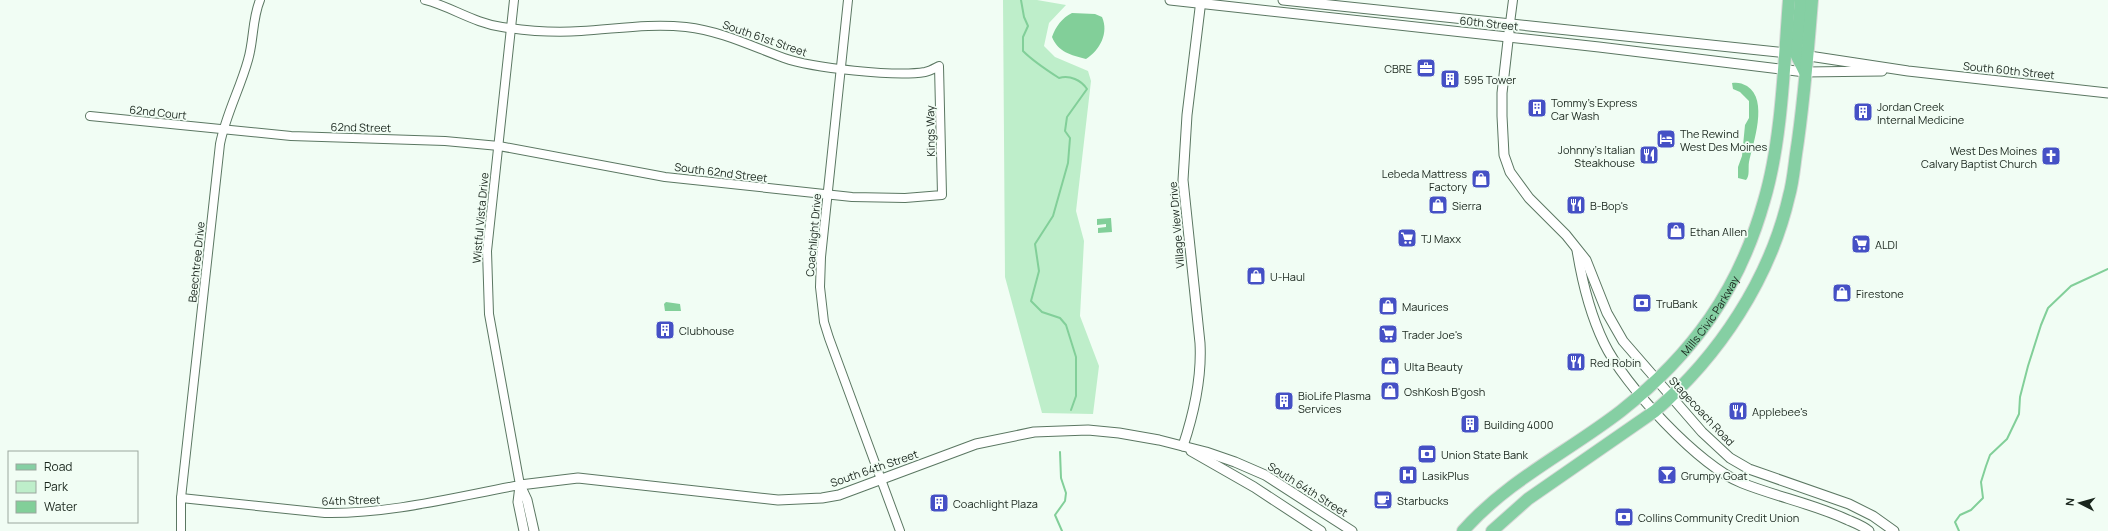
<svg xmlns="http://www.w3.org/2000/svg" width="2108" height="531" font-family="Manrope,sans-serif">
	<rect width="100%" height="100%" fill="#f1fdf4"/>
	<polygon fill="#beeeca" points="1003,0 1037,0 1066,5 1049,23 1044,46 1055,57 1088,71 1091,81 1076,211 1084,241 1080,316 1099,366 1093,414 1042,413 1005,277"/>
	<g fill="#82cf99">
		<path d="M1072 13 1095 14 1102 17C1109 33 1100 50 1086 59 1071 55 1058 52 1052 37 1056 26 1062 18 1072 13Z"/>
		<path d="M1732 83C1737 82 1742 83 1747 86 1769 100 1753 143 1749 162 1748 168 1750 176 1746 180L1738 178V167L1742 156 1745 125 1749 118V101L1740 92 1733 89Z"/>
		<polygon points="1111,218 1112,232 1098,233 1098,228 1106,227 1106,224 1097,225 1097,219"/>
		<polygon points="666,302 680,304 681,311 665,311 664,304"/>
	</g>
	<g fill="none" stroke-linecap="round" stroke-linejoin="round">
		<g stroke="#82cf99" stroke-width="2">
			<path d="M1021 0 1024 17 1028 26 1023 37V51C1034 62 1045 69 1059 78 1070 75 1081 80 1087 89L1067 117 1065 131 1070 138 1068 163 1053 216 1035 244 1039 271 1031 301 1042 312 1060 318 1066 325 1076 357V396L1071 410"/>
			<polyline points="1060,452 1061,478 1066,493 1065,501 1055,515 1062,531"/>
			<polyline points="1959,531 1955,522 1960,515 1971,510 1983,498 1981,482 1986,466 1990,455 2007,439 2019,414 2020,397 2028,366 2041,325 2048,308 2071,286 2108,269"/>
		</g>
		<defs>
			<g id="minor">
				<polyline points="848,0 821,257 820,287 824,322 829,338 900,531"/>
				<polyline points="1510,23 1513,0"/>
				<path d="M90 116 291 136 445 141 499 146 665 177 852 197 905 198 942 195 939 66C935 68 930 71 925 72 896 77 812 68 784 58 751 46 721 31 686 27 650 23 616 29 581 31 555 33 528 31 502 27 474 23 452 7 425 0"/>
				<path d="M181 498 325 513C391 514 455 497 520 485L489 314 487 251 514 0"/>
				<path d="M181 531V498L220 144C226 114 240 89 248 60 254 40 252 19 260 0"/>
			</g>
			<g id="tertiary">
				<polyline points="1170,0 1599,47 1805,72 1882,71"/>
				<polyline points="1283,0 1796,54 1908,71 2108,93"/>
				<polyline points="1509,32 1502,93 1502,116 1504,155 1510,172 1529,198 1566,235 1586,260 1607,313 1623,341 1702,432 1730,458 1749,469 1849,504 1873,516 1894,531"/>
				<path d="M1577 250C1582 281 1590 314 1604 343 1624 385 1699 466 1742 483 1777 497 1814 504 1848 520 1855 523 1863 526 1869 531"/>
				<path d="M1183 446C1194 413 1202 379 1200 343L1183 180 1187 115 1201 0"/>
				<polyline points="1191,451 1254,487 1321,531"/>
				<polyline points="520,485 578,478 778,500 822,498 839,495 976,444 1034,432 1088,430 1119,433 1159,440 1206,452 1235,462 1265,475 1352,531"/>
				<polyline points="520,485 527,500 534,531"/>
				<polyline points="520,486 518,502 524,531"/>
			</g>
			<g id="primary">
				<polyline points="1801,0 1796,54 1805,72"/>
				<path id="s1" d="M1463 531C1508 480 1568 452 1621 411 1693 354 1739 290 1764 201 1782 141 1784 63 1789 0"/>
				<path d="M1492 531 1528 499 1655 411C1719 356 1770 279 1789 196 1793 182 1794 168 1796 154 1804 103 1808 51 1812 0"/>
			</g>
		</defs>
		<use href="#minor" stroke="#5b7762" stroke-width="10"/>
		<use href="#tertiary" stroke="#5b7762" stroke-width="11"/>
		<use href="#primary" stroke="#d6d8d6" stroke-width="14"/>
		<use href="#minor" stroke="#fff" stroke-width="8"/>
		<use href="#tertiary" stroke="#fff" stroke-width="9"/>
		<use href="#primary" stroke="#85cfa3" stroke-width="12"/>
	</g>
	<defs>
		<symbol id="office-square" viewBox="-11 -11 22 22"><rect x="-9" y="-9" width="18" height="18" rx="4" fill="#4550c5" stroke="#f1fdf4"/><path d="M-6-3h4V-5.5h4V-3h4V5H-6ZM-1-4.5V-3h2v-1.5ZM-6 0V1H6V0Z" fill="#fff"/></symbol>
		<symbol id="building-square" viewBox="-11 -11 22 22"><rect x="-9" y="-9" width="18" height="18" rx="4" fill="#4550c5" stroke="#f1fdf4"/><path d="M-4-6H4V6H1V3H-1V6H-4ZM-2.5-4.3h1.7v1.8h-1.7ZM.8-4.3h1.7v1.8H.8ZM-2.5-1h1.7V.8h-1.7ZM.8-1h1.7V.8H.8Z" fill="#fff"/></symbol>
		<symbol id="hotel-square" viewBox="-11 -11 22 22"><rect x="-9" y="-9" width="18" height="18" rx="4" fill="#4550c5" stroke="#f1fdf4"/><path d="M-6-4.5h1.5V1H6V5H4.5V3h-9V5H-6ZM-4 0a1.8 1.8 0 1 1 3.6 0ZM.5 0V-2.5h3Q6-2.5 6 0Z" fill="#fff"/></symbol>
		<symbol id="restaurant-square" viewBox="-11 -11 22 22"><rect x="-9" y="-9" width="18" height="18" rx="4" fill="#4550c5" stroke="#f1fdf4"/><path d="M-5-6h1v4h1v-4h1v4h1v-4h1v5L-1.5 .5V6h-2V.5L-5-1ZM5-6V6H3V1.5H1.5Q1.5-4 5-6Z" fill="#fff"/></symbol>
		<symbol id="church-square" viewBox="-11 -11 22 22"><rect x="-9" y="-9" width="18" height="18" rx="4" fill="#4550c5" stroke="#f1fdf4"/><path d="M-1.2-6h2.4v3.5h3.3v2.4h-3.3V6h-2.4V-.1h-3.3v-2.4h3.3Z" fill="#fff"/></symbol>
		<symbol id="shop-square" viewBox="-11 -11 22 22"><rect x="-9" y="-9" width="18" height="18" rx="4" fill="#4550c5" stroke="#f1fdf4"/><path d="M-5-2.5h2.3a2.7 3.5 0 0 1 5.4 0H5L5.5 6h-11ZM-1.5-2.5h3a1.5 2.3 0 0 0-3 0Z" fill="#fff"/></symbol>
		<symbol id="supermarket-square" viewBox="-11 -11 22 22"><rect x="-9" y="-9" width="18" height="18" rx="4" fill="#4550c5" stroke="#f1fdf4"/><path d="M-6-5.5h2.5l.6 2H6L4.5 2H-2.5L-4.4-4H-6ZM-1.5 3.2a1.3 1.3 0 1 0 .1 0ZM3 3.2a1.3 1.3 0 1 0 .1 0Z" fill="#fff"/></symbol>
		<symbol id="bank-square" viewBox="-11 -11 22 22"><rect x="-9" y="-9" width="18" height="18" rx="4" fill="#4550c5" stroke="#f1fdf4"/><path d="M-6-4H6V4H-6ZM0-2.3a2.3 2.3 0 1 0 0 4.6a2.3 2.3 0 1 0 0-4.6Z" fill="#fff"/></symbol>
		<symbol id="hospital-square" viewBox="-11 -11 22 22"><rect x="-9" y="-9" width="18" height="18" rx="4" fill="#4550c5" stroke="#f1fdf4"/><path d="M-5-5h3v3.5h4V-5h3V5h-3V1.5h-4V5h-3Z" fill="#fff"/></symbol>
		<symbol id="bar-square" viewBox="-11 -11 22 22"><rect x="-9" y="-9" width="18" height="18" rx="4" fill="#4550c5" stroke="#f1fdf4"/><path d="M-6-5H6L.8 .8V4.5H3.5V6h-7V4.5H-.8V.8Z" fill="#fff"/></symbol>
		<symbol id="cafe-square" viewBox="-11 -11 22 22"><rect x="-9" y="-9" width="18" height="18" rx="4" fill="#4550c5" stroke="#f1fdf4"/><path d="M-5.5-4.5H6V0H3Q3 3.5 0 3.5H-2.5Q-5.5 3.5-5.5 0ZM3-3.2v2h1.7v-2ZM-6 4.5H4V6H-6Z" fill="#fff"/></symbol>
	</defs>
	<g fill-rule="evenodd">
		<use href="#office-square" x="1415" y="57" width="22" height="22"/>
		<use href="#building-square" x="1439" y="68" width="22" height="22"/>
		<use href="#building-square" x="1526" y="97" width="22" height="22"/>
		<use href="#building-square" x="1852" y="101" width="22" height="22"/>
		<use href="#hotel-square" x="1655" y="128" width="22" height="22"/>
		<use href="#restaurant-square" x="1638" y="144" width="22" height="22"/>
		<use href="#church-square" x="2040" y="145" width="22" height="22"/>
		<use href="#shop-square" x="1470" y="168" width="22" height="22"/>
		<use href="#shop-square" x="1427" y="194" width="22" height="22"/>
		<use href="#restaurant-square" x="1565" y="194" width="22" height="22"/>
		<use href="#shop-square" x="1665" y="220" width="22" height="22"/>
		<use href="#supermarket-square" x="1396" y="227" width="22" height="22"/>
		<use href="#supermarket-square" x="1850" y="233" width="22" height="22"/>
		<use href="#shop-square" x="1245" y="265" width="22" height="22"/>
		<use href="#shop-square" x="1831" y="282" width="22" height="22"/>
		<use href="#bank-square" x="1631" y="292" width="22" height="22"/>
		<use href="#shop-square" x="1377" y="295" width="22" height="22"/>
		<use href="#building-square" x="654" y="319" width="22" height="22"/>
		<use href="#supermarket-square" x="1377" y="323" width="22" height="22"/>
		<use href="#restaurant-square" x="1565" y="351" width="22" height="22"/>
		<use href="#shop-square" x="1379" y="355" width="22" height="22"/>
		<use href="#shop-square" x="1379" y="380" width="22" height="22"/>
		<use href="#building-square" x="1273" y="390" width="22" height="22"/>
		<use href="#restaurant-square" x="1727" y="400" width="22" height="22"/>
		<use href="#building-square" x="1459" y="413" width="22" height="22"/>
		<use href="#bank-square" x="1416" y="443" width="22" height="22"/>
		<use href="#hospital-square" x="1397" y="464" width="22" height="22"/>
		<use href="#bar-square" x="1656" y="464" width="22" height="22"/>
		<use href="#cafe-square" x="1372" y="489" width="22" height="22"/>
		<use href="#building-square" x="928" y="492" width="22" height="22"/>
		<use href="#bank-square" x="1613" y="506" width="22" height="22"/>
	</g>
	<g text-anchor="middle" dominant-baseline="central" stroke-width="3.5" stroke-linejoin="round" paint-order="stroke">
		<g font-size="11" fill="#1a261d" stroke="#f1fdf4">
			<text transform="translate(1489 23) rotate(6)">60th Street</text>
			<text transform="translate(765 38) rotate(19)">South 61st Street</text>
			<text transform="translate(2009 70) rotate(6)">South 60th Street</text>
			<text transform="translate(158 112) rotate(6)">62nd Court</text>
			<text transform="translate(361 127) rotate(1)">62nd Street</text>
			<text transform="translate(930 131) rotate(-91)">Kings Way</text>
			<text transform="translate(721 172) rotate(7)">South 62nd Street</text>
			<text transform="translate(480 218) rotate(-85)">Wistful Vista Drive</text>
			<text transform="translate(1176 225) rotate(-95)">Village View Drive</text>
			<text transform="translate(813 235) rotate(-85)">Coachlight Drive</text>
			<text transform="translate(196 262) rotate(-84)">Beechtree Drive</text>
			<text stroke="none"><textPath href="#s1" startOffset="330">Mills Civic Parkway</textPath></text>
			<text transform="translate(1702 411) rotate(47)">Stagecoach Road</text>
			<text transform="translate(874 468) rotate(-19)">South 64th Street</text>
			<text transform="translate(1308 489) rotate(32)">South 64th Street</text>
			<text transform="translate(351 500) rotate(-2)">64th Street</text>
		</g>
		<g font-size="11" fill="#1a261d" stroke="#f1fdf4" text-anchor="start">
			<text x="1412" y="68" text-anchor="end">CBRE</text>
			<text x="1464" y="79">595 Tower</text>
			<text x="1551" y="102">Tommy's Express<tspan x="1551" dy="13">Car Wash</tspan></text>
			<text x="1877" y="106">Jordan Creek<tspan x="1877" dy="13">Internal Medicine</tspan></text>
			<text x="1680" y="133">The Rewind<tspan x="1680" dy="13">West Des Moines</tspan></text>
			<text x="1635" y="149" text-anchor="end">Johnny's Italian<tspan x="1635" dy="13">Steakhouse</tspan></text>
			<text x="2037" y="150" text-anchor="end">West Des Moines<tspan x="2037" dy="13">Calvary Baptist Church</tspan></text>
			<text x="1467" y="173" text-anchor="end">Lebeda Mattress<tspan x="1467" dy="13">Factory</tspan></text>
			<text x="1452" y="205">Sierra</text>
			<text x="1590" y="205">B-Bop's</text>
			<text x="1690" y="231">Ethan Allen</text>
			<text x="1421" y="238">TJ Maxx</text>
			<text x="1875" y="244">ALDI</text>
			<text x="1270" y="276">U-Haul</text>
			<text x="1856" y="293">Firestone</text>
			<text x="1656" y="303">TruBank</text>
			<text x="1402" y="306">Maurices</text>
			<text x="679" y="330">Clubhouse</text>
			<text x="1402" y="334">Trader Joe's</text>
			<text x="1590" y="362">Red Robin</text>
			<text x="1404" y="366">Ulta Beauty</text>
			<text x="1404" y="391">OshKosh B'gosh</text>
			<text x="1298" y="395">BioLife Plasma<tspan x="1298" dy="13">Services</tspan></text>
			<text x="1752" y="411">Applebee's</text>
			<text x="1484" y="424">Building 4000</text>
			<text x="1441" y="454">Union State Bank</text>
			<text x="1422" y="475">LasikPlus</text>
			<text x="1681" y="475">Grumpy Goat</text>
			<text x="1397" y="500">Starbucks</text>
			<text x="953" y="503">Coachlight Plaza</text>
			<text x="1638" y="517">Collins Community Credit Union</text>
		</g>
	</g>
	<rect x="8" y="451" width="130" height="72" fill="#f1fdf4" stroke="#9ba79e"/>
	<rect x="16" y="464" width="20" height="6" fill="#85cfa3" stroke="#9ba79e"/>
	<text x="44" y="471" font-size="12" fill="#1a261d">Road</text>
	<rect x="16" y="481" width="20" height="12" fill="#beeeca" stroke="#9ba79e"/>
	<text x="44" y="491" font-size="12" fill="#1a261d">Park</text>
	<rect x="16" y="501" width="20" height="12" fill="#82cf99" stroke="#9ba79e"/>
	<text x="44" y="511" font-size="12" fill="#1a261d">Water</text>
	<g transform="translate(2080 503) rotate(276)" stroke="#f1fdf4" stroke-width="3" paint-order="stroke">
	<path d="M0-3L7 15L0 10L-7 15Z" fill="#1a261d"/>
	<text y="-6" font-size="11" font-weight="bold" text-anchor="middle" fill="#1a261d">N</text>
	</g>
</svg>
